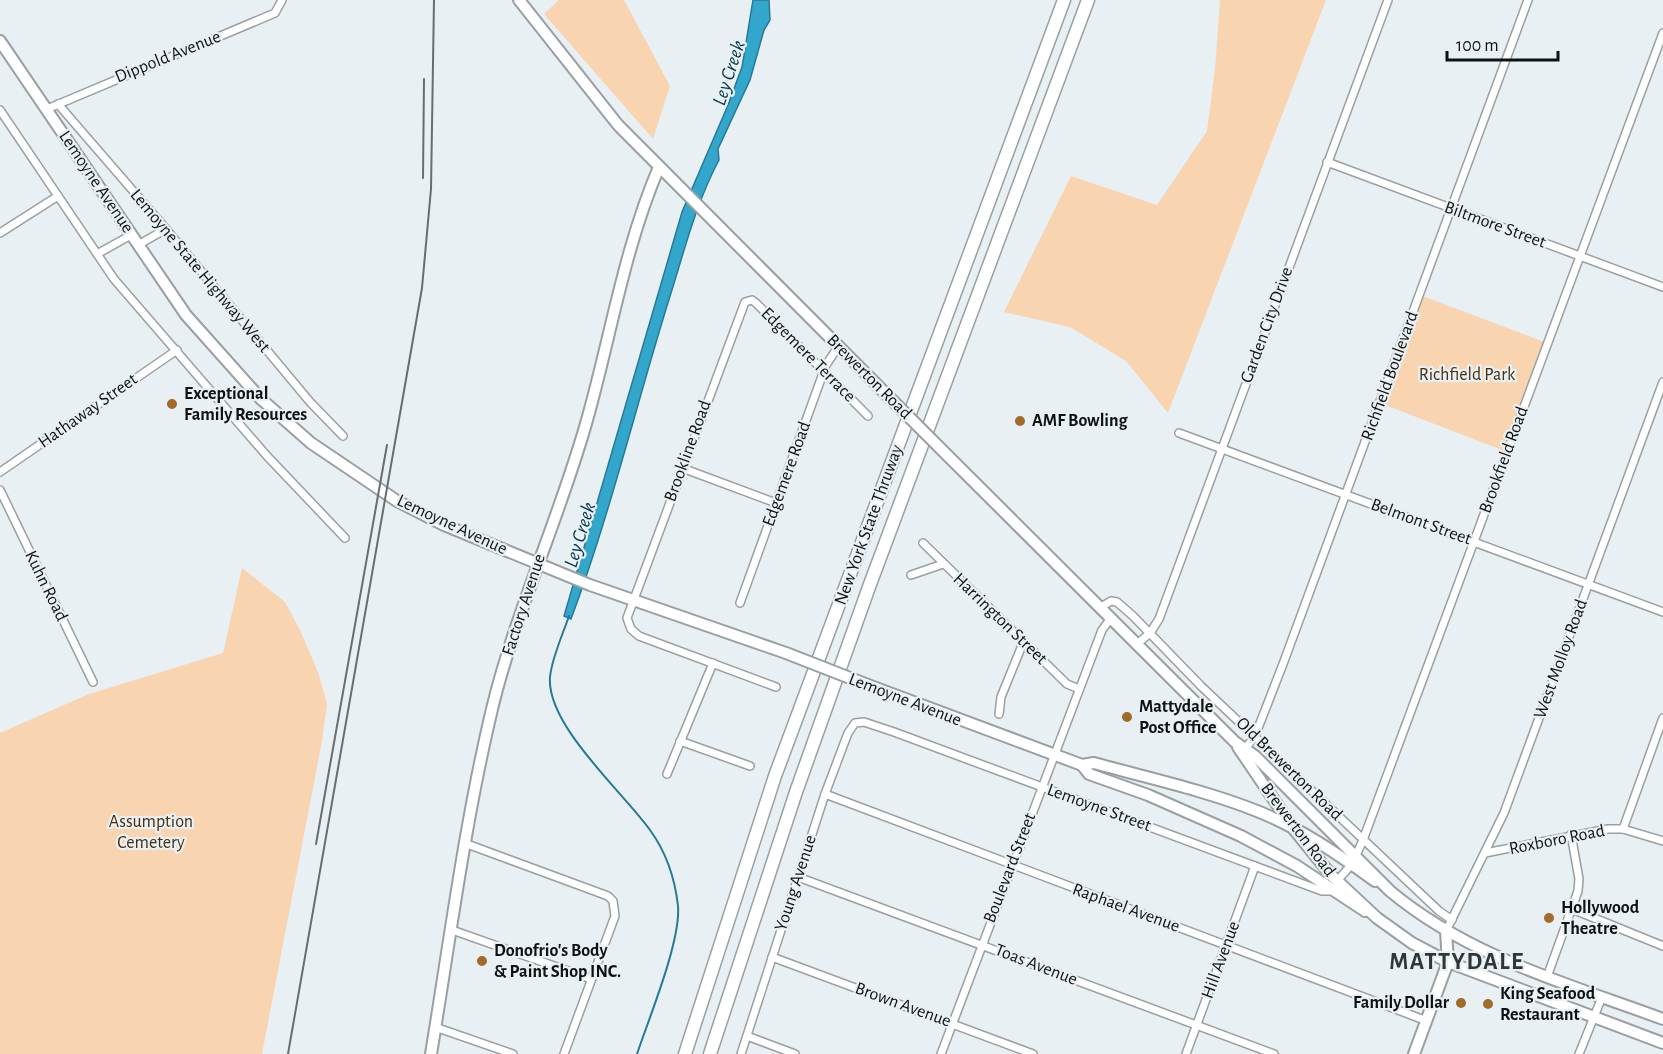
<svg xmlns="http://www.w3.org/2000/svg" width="1663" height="1054" font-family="'Alegreya Sans',sans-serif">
	<rect width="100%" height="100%" fill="#e9f0f3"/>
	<g fill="#f9d4b1">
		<polygon points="559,0 624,0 670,86 653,139 544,14"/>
		<polygon points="1220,0 1326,0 1168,413 1126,361 1070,327 1004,312 1071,176 1157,205 1207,131 1215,69"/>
		<polygon points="1420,295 1547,343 1507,452 1380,403"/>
		<polygon points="242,568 285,602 300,630 318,672 327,704 322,741 262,1054 0,1054 0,733 89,694 223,653"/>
	</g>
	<path fill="#33a6cc" stroke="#287a94" stroke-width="1.5" d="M753 0H769L770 20 764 30 750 80 718 149 719 160C697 201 685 248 671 293 637 401 611 512 571 619L564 616 682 212 728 105 742 67Z"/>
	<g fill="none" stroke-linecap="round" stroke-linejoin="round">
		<path stroke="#287a94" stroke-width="2" d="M569 616C563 634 552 657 550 677 546 725 623 792 650 830 666 852 675 879 678 906 681 941 649 1018 637 1054"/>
		<defs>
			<g id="street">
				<polyline points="58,104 166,229 310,402 343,436"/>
				<polyline points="47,109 275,13 282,0"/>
				<polyline points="0,110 114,279 267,456 345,538"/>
				<polyline points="1327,162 1663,287"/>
				<polyline points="0,233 58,196"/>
				<polyline points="138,245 166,229"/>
				<polyline points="97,254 131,235"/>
				<polyline points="1179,433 1663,612"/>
				<polyline points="682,468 776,503"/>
				<polyline points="0,472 177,350"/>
				<polyline points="0,490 93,682"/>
				<polyline points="923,543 1067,684 1079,689"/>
				<polyline points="911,575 943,564"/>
				<polyline points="740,603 826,365 838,347"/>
				<polyline points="1101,607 1111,601 1117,602 1133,616 1202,687 1439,911 1452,920"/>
				<polyline points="1137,644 1150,633 1159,619 1388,0"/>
				<polyline points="776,687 639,636 631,629 627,618 745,302 752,300 756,303 868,416"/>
				<polyline points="999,714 1001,697 1023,643"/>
				<polyline points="680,741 750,766"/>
				<polyline points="1245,749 1255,736 1283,664 1528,0"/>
				<polyline points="667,774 713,663"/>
				<polyline points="825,794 1427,1021"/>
				<polyline points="1623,829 1663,718"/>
				<polyline points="467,844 608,896 613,901 615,916 564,1054"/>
				<polyline points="1485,853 1608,829 1623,829 1663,841"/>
				<polyline points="798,877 1274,1054"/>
				<polyline points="1337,881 1352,864 1363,840 1663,33"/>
				<polyline points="1572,909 1663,946"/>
				<polyline points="452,930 591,979"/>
				<polyline points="1446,931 1504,813 1663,382"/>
				<polyline points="772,957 1033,1054"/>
				<polyline points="1547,977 1578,891 1579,879 1571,834"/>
				<polyline points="435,1027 513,1054"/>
				<polyline points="747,1036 795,1054"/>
				<polyline points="741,1054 825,794 848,733 855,723 864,722 894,732 1322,891 1334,891"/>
				<polyline points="941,1054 1102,630 1111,618"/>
				<polyline points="1186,1054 1255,866"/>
				<polyline points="1579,1054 1602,997"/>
			</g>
			<g id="secondary">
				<polyline points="0,41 186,315 261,399 311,443 397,501 444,525 590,585 786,653"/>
				<path d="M868 685 1082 765 1094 763C1148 778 1204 790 1257 811 1300 828 1338 854 1375 881"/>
				<polyline points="1082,765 1089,774 1148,795 1241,836 1297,866 1365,911"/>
				<path d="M431 1054C450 939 465 822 492 709 516 610 560 517 587 420 611 335 624 249 659 167"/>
				<polyline points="1414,1054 1448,962 1446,931"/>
			</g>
			<g id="primary">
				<polyline points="519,0 618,125 889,397"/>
				<path d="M948 456 1235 742 1255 756 1390 891C1469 957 1568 984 1663 1019"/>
				<polyline points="1238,747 1293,828 1331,875 1377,918 1412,943 1448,962 1663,1043"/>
			</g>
			<g id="highway">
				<polyline points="685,1054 775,776 1064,0"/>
				<polyline points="710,1054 796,792 869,587 1088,0"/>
			</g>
		</defs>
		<use href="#street" stroke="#999fa2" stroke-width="10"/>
		<use href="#secondary" stroke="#999fa2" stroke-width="14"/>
		<use href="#primary" stroke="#999fa2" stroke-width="14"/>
		<use href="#highway" stroke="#999fa2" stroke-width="15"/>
		<use href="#street" stroke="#fff" stroke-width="7"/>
		<use href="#secondary" stroke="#fff" stroke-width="10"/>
		<use href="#primary" stroke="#fff" stroke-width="10"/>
		<use href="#highway" stroke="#fff" stroke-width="12"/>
		<g stroke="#696d6f" stroke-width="2">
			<polyline points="423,178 424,79"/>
			<polyline points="316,844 387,445"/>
			<polyline points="288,1054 422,288 431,189 434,0"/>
		</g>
		<defs>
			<polyline id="secondary-bridge" points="786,653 868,685"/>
			<polyline id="primary-bridge" points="889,397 948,456"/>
		</defs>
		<use href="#secondary-bridge" stroke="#999fa2" stroke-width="14" stroke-linecap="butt"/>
		<use href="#primary-bridge" stroke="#999fa2" stroke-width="14" stroke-linecap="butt"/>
		<use href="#secondary-bridge" stroke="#fff" stroke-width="10"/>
		<use href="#primary-bridge" stroke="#fff" stroke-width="10"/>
	</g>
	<g fill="#a36a28" stroke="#e9f0f3" stroke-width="2">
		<circle cx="172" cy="404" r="6"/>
		<circle cx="1020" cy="421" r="6"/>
		<circle cx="1127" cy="717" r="6"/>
		<circle cx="1549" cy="918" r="6"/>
		<circle cx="482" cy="961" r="6"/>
		<circle cx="1461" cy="1003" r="6"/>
		<circle cx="1488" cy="1004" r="6"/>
	</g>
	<g text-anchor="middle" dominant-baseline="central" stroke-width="4.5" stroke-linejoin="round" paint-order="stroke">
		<g font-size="18" fill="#0f1213" stroke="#e9f0f3">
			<text transform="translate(168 57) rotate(-22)">Dippold Avenue</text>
			<text transform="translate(96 182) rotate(56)">Lemoyne Avenue</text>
			<text transform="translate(1495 225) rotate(20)">Biltmore Street</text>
			<text transform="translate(200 271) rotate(50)">Lemoyne State Highway West</text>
			<text transform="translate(1267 325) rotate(-70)">Garden City Drive</text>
			<text transform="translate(808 355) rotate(45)">Edgemere Terrace</text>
			<text transform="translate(1390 376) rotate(-70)">Richfield Boulevard</text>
			<text transform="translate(869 377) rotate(45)">Brewerton Road</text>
			<text transform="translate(88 411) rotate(-35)">Hathaway Street</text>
			<text transform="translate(688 451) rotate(-70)">Brookline Road</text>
			<text transform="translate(1504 460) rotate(-70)">Brookfield Road</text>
			<text transform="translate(787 474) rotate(-70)">Edgemere Road</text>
			<text transform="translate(1421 522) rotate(20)">Belmont Street</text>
			<text transform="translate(452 525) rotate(25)">Lemoyne Avenue</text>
			<text transform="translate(869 525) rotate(-70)">New York State Thruway</text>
			<text transform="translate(46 586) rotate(64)">Kuhn Road</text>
			<text transform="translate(524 605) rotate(-72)">Factory Avenue</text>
			<text transform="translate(1000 619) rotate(44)">Harrington Street</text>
			<text transform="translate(1561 659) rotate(-70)">West Molloy Road</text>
			<text transform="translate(905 700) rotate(21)">Lemoyne Avenue</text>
			<text transform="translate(1289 769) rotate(44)">Old Brewerton Road</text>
			<text transform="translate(1099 808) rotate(20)">Lemoyne Street</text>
			<text transform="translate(1298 830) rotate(53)">Brewerton Road</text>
			<text transform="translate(1557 840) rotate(-11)">Roxboro Road</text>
			<text transform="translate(1010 868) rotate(-69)">Boulevard Street</text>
			<text transform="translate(796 883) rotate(-72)">Young Avenue</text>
			<text transform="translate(1126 908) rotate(20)">Raphael Avenue</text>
			<text transform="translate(1221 960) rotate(-70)">Hill Avenue</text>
			<text transform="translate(1036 965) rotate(21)">Toas Avenue</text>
			<text transform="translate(903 1005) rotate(20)">Brown Avenue</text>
		</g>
		<g font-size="18" fill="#472c0f" stroke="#e9f0f3">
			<text x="1467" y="375">Richfield Park</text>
			<text x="151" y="822">Assumption<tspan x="151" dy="21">Cemetery</tspan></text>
		</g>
		<g font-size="18" font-weight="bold" fill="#0f1213" stroke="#e9f0f3" text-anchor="start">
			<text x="184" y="394">Exceptional<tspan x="184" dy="21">Family Resources</tspan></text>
			<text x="1032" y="421">AMF Bowling</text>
			<text x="1139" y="707">Mattydale<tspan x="1139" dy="21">Post Office</tspan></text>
			<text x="1561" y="908">Hollywood<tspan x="1561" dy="21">Theatre</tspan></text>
			<text x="494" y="951">Donofrio's Body<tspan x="494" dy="21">&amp; Paint Shop INC.</tspan></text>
			<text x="1500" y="994">King Seafood<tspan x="1500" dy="21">Restaurant</tspan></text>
			<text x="1449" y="1003" text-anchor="end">Family Dollar</text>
		</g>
		<g font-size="20" font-style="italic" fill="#033747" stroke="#e9f0f3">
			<text transform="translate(729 73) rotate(-72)">Ley Creek</text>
			<text transform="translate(580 535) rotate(-73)">Ley Creek</text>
		</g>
		<g font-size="24" font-weight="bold" letter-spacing="1.5" fill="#303537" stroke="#e9f0f3">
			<text x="1457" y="962">MATTYDALE</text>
		</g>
	</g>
	<path d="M1447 51v9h111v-9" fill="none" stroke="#0f1213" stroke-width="3"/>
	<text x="1456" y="51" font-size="18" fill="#0f1213" stroke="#e9f0f3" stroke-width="4.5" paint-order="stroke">100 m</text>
</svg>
